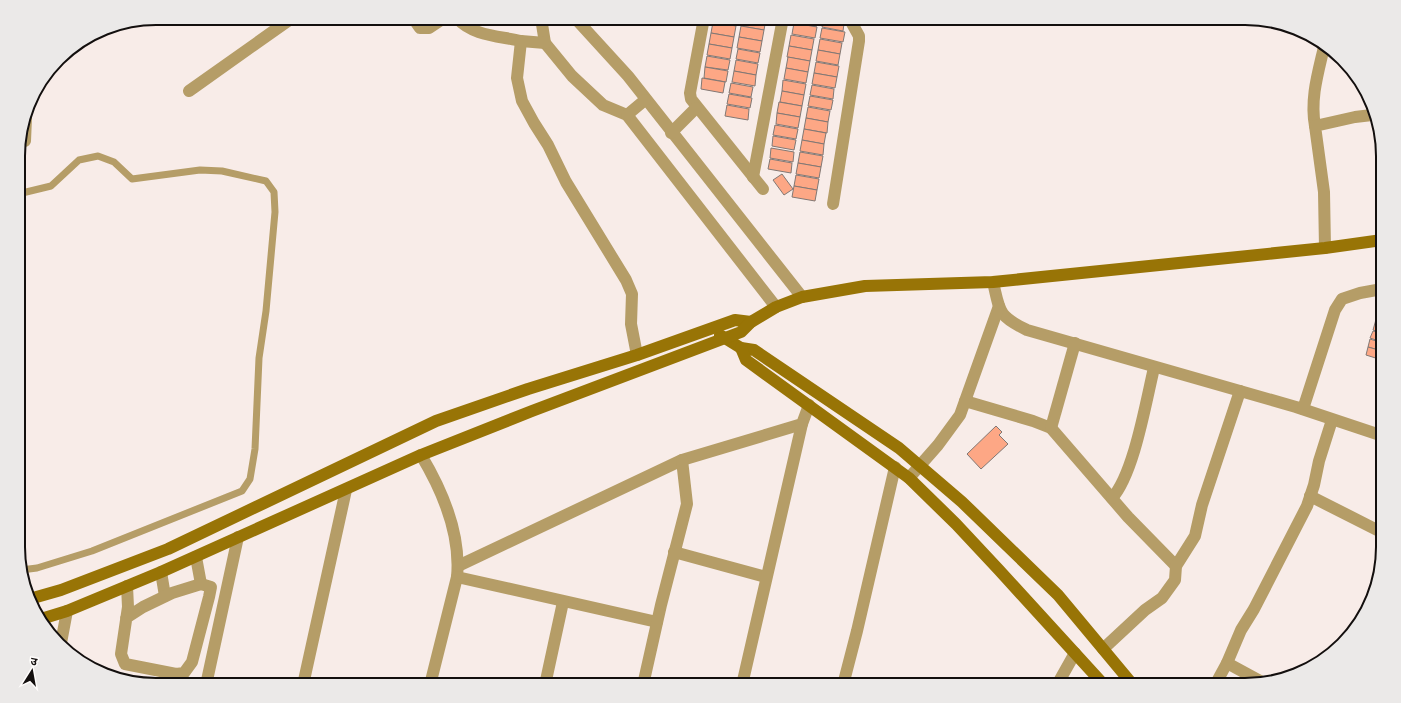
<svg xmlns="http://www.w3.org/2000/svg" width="1401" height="703" font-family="'Roboto Condensed','Noto Sans Devanagari',sans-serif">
	<rect width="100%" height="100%" fill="#f8ece8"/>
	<g fill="#fda785" stroke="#827874">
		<polygon points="714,18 737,18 736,26 713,22"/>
		<polygon points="743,18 766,19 764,30 741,26"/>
		<polygon points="795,18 818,18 816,27 794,23"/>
		<polygon points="824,18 840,19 840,23 844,24 843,31 822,27"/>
		<polygon points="713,22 736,26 734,37 711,33"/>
		<polygon points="794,23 817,27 815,38 792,34"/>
		<polygon points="741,26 764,30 762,41 739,37"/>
		<polygon points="822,28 845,32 843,42 820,38"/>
		<polygon points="711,33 734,37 732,48 709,44"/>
		<polygon points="791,35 814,39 812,50 789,46"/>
		<polygon points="739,37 762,41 760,52 737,48"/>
		<polygon points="820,39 842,43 840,54 818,50"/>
		<polygon points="709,44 732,48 730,59 707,55"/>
		<polygon points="789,46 812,50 810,61 787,57"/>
		<polygon points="738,49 760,53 758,63 736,59"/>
		<polygon points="818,50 840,54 838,65 816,61"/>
		<polygon points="707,56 730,60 728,70 705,67"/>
		<polygon points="788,57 810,61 808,72 786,68"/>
		<polygon points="736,60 758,64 756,75 734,71"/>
		<polygon points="816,62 839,66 837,77 814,73"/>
		<polygon points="705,67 728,71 726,82 704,78"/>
		<polygon points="786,68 808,72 806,83 784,79"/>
		<polygon points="734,71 756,75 755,86 732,82"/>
		<polygon points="814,73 837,77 835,88 812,84"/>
		<polygon points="702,78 725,82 723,93 701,89"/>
		<polygon points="783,80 806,84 804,95 782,91"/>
		<polygon points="731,83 753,87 751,97 729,93"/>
		<polygon points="812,85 834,89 833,99 810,95"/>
		<polygon points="782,91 804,95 802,106 780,102"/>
		<polygon points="729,94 752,98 750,108 727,104"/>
		<polygon points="810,96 833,100 831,110 808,106"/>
		<polygon points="779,102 802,106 800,117 777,113"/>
		<polygon points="727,105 749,109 748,120 725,116"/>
		<polygon points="808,107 830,111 828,122 806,118"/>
		<polygon points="777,113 800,117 798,128 776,124"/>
		<polygon points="806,118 828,122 827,133 804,129"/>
		<polygon points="775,125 798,129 796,139 773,135"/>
		<polygon points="804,129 826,133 824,144 802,140"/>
		<polygon points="773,136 796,140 794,150 772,146"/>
		<polygon points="802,140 824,144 823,155 800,151"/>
		<polygon points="771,148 794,152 793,162 770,158"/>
		<polygon points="800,152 823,156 821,167 798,163"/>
		<polygon points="770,159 792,163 791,173 768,169"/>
		<polygon points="798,163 821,167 819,178 796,174"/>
		<polygon points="782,174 793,189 784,195 773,180"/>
		<polygon points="796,175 819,179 817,190 794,186"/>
		<polygon points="794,186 817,190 815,201 792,197"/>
		<polygon points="1377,315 1382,316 1382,325 1375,323"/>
		<polygon points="1375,323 1382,325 1382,333 1373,330"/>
		<polygon points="1373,331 1382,333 1382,342 1370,338"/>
		<polygon points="1370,339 1382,343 1382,351 1368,347"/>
		<polygon points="1368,347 1382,351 1382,360 1366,355"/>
		<polygon points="996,426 1002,432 999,435 1008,444 981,469 967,454"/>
	</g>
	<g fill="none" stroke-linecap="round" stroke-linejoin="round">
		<polyline stroke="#b59d67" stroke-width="7" points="18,194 51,186 79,160 98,156 114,162 132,179 200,170 222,171 266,181 274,192 275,212 266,311 259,358 255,449 250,479 242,491 92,551 37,568 21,570"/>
		<g stroke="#b59d67" stroke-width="12">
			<polyline points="413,18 420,28 429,28 444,18"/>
			<path d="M457 18C472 36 500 36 521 41"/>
			<polyline points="541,18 545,43 572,76 603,105 627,115 776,307"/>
			<polyline points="575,18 628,76 802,297"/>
			<polyline points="704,18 690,93 691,99 763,189"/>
			<polyline points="545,43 521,41 517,78 522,101 534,123 548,145 566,182 626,280 632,294 631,324 637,355"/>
			<polyline points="189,91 292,18"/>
			<polyline points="627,115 645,100"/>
			<path d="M1315 126C1310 99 1318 73 1324 47"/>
			<polyline points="671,133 696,108"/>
			<polyline points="20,141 25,141 26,118"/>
			<polyline points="753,177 783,18"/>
			<polyline points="833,204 859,41 859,36 849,18"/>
			<polyline points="1325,248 1324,192 1315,126 1355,117 1372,115"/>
			<path d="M993 282C1000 312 998 316 1027 330L1296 407 1383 436"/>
			<polyline points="965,401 1033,421 1051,428 1128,517 1176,566"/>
			<polyline points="1303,409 1335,310 1342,299 1360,293 1382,289"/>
			<polyline points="1051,428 1075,343"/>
			<path d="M421 455C442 490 461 535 457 577L430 685"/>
			<polyline points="909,478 938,445 960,415 999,306"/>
			<polyline points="1310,496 1383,533"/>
			<path d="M1112 498C1134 474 1146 401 1154 368"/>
			<polyline points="674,552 766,577"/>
			<polyline points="196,557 201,584"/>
			<polyline points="458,566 682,460 802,424 809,405"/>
			<polyline points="161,572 165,596"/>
			<polyline points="457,577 657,622"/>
			<polyline points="1367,610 1370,605"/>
			<polyline points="126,618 143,607 172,593 201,584 211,587 209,597 192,662 184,673 176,674 125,664 121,654 128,607 127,586"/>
			<polyline points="61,643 67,611"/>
			<polyline points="1103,649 1145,610 1162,598 1175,580 1176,566 1195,536 1202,505 1240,391"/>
			<polyline points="1227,663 1262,682"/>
			<polyline points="206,685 238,537"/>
			<polyline points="303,685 346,490"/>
			<polyline points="545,685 563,602"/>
			<polyline points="643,685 661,605 687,504 682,460"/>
			<polyline points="742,685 802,424"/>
			<polyline points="843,685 857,631 895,467"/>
			<polyline points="1057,685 1075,653"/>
			<polyline points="1215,685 1227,663 1241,630 1254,609 1307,506 1314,485 1319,461 1332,420"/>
		</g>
		<g stroke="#987406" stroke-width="12">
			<polyline points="720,335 741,348 754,350 899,448 962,502 1058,595 1133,685"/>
			<polyline points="741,348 746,360 909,478 956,524 999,570 1104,685"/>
			<polyline points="33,598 61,590 168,549 436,421 528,389 637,355 735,320 751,322"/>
			<polyline points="41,619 67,611 161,572 421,455 532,411 741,332 751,322 776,307 802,297 865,286 993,282 1325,248 1382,240"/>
		</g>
	</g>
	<path d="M0 0H1401V703H0ZM156 25H1245A131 131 0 0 1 1376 156V547A131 131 0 0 1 1245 678H156A131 131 0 0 1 25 547V156A131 131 0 0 1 156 25Z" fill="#ebe9e8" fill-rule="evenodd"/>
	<path fill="none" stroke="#130f0e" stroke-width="2" d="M156 25H1245A131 131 0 0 1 1376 156V547A131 131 0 0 1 1245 678H156A131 131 0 0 1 25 547V156A131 131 0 0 1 156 25Z"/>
	<g transform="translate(32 671) rotate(11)" stroke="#fefcfb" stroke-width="3" paint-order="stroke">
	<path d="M0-3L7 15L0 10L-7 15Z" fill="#130f0e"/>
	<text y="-6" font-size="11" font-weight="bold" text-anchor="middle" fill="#130f0e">उ</text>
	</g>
</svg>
